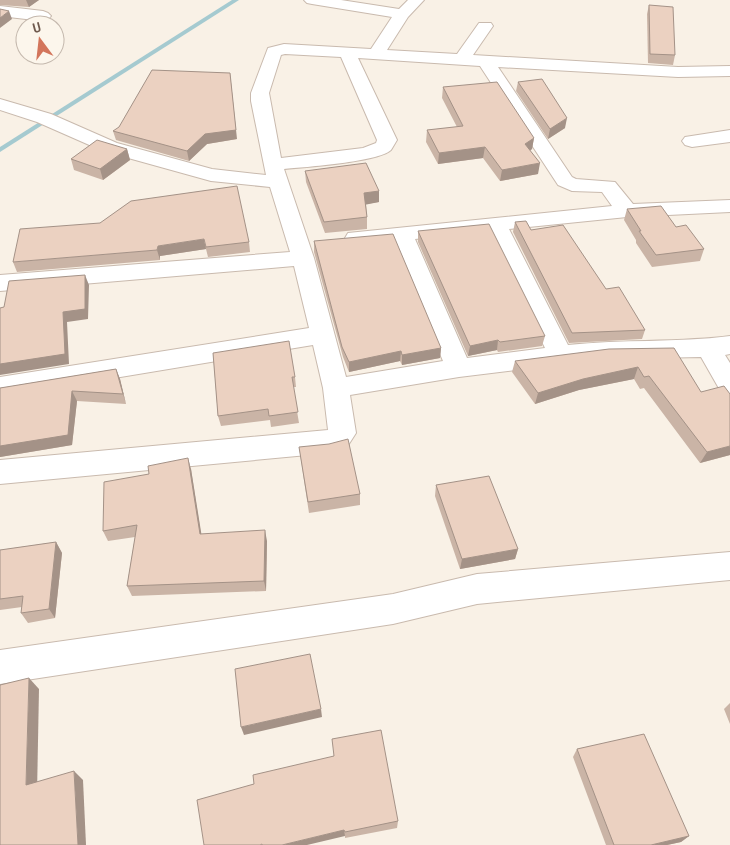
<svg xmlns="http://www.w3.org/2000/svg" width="730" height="845" font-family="'Archivo Narrow',sans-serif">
	<rect width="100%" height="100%" fill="#f9f1e6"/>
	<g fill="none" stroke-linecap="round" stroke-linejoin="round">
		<polygon fill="#a5cad0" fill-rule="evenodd" points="232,0 239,0 0,152 0,147"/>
		<defs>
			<g id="minor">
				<path d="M304 0H341L399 9 408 0H424L408 17 387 50 457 54 479 23H491L493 26 473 55 678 67 730 66V76L678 77 498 67 572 177 576 179 615 182 633 204 730 200V212L627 217 509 229 568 345C622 339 676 343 730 336V354L725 355 730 363V395L721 392 701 357 605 359 459 377 350 395 356 433 347 447 329 453 0 484V460L328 430 323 388 313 345 0 397V377L309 328 294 266 0 291V275L290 252 270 187 211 181 103 151 37 122 0 110V99L51 114 117 143 212 169 266 175 251 101V93L268 48 284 44 371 49 392 17 312 4 307 3ZM285 54 341 57 377 140 376 143 363 148 281 158 269 93 281 55ZM358 58 480 66 558 185 572 191 602 192 612 206 348 233 345 238 348 243 356 245 393 241 443 361 346 377 314 258 284 169C305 167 378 162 391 150 393 147 395 143 397 140ZM489 231 545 348 467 358 415 239Z"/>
				<polygon points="0,6 43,11 48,13 51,16 48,19 43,21 0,16"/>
				<polygon points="730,130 730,142 692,147 685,145 682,141 685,137"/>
				<polygon points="730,552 730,580 477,604 393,624 0,684 0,650 393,594 477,574"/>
			</g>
		</defs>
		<use href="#minor" stroke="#c9baae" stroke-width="2"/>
		<use href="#minor" fill="#fff" fill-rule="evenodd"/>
	</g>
	<g fill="#cab4a6">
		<polygon points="0,0 39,0 29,7 0,5"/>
		<polygon points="649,5 675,55 673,65 648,63 647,14"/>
		<polygon points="518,82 565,128 548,139 516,91"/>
		<polygon points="443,87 534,138 532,149 530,151 538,174 500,181 483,158 438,164 426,142 427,130 457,127 442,98"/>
		<polygon points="113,131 237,139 207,144 189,161 116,140"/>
		<polygon points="127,149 130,160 103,180 74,170 71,159"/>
		<polygon points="305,171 379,191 379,202 366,204 367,217 367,229 325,233 306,182"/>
		<polygon points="627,209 676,227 704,249 700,261 652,267 636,243 636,240 624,220"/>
		<polygon points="515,222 531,230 606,289 645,330 642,339 569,343 513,232"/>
		<polygon points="418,231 545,336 542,346 498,352 497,350 468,356 418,242"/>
		<polygon points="314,241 441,348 440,358 402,365 400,361 349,372 343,357 314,252"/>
		<polygon points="249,242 250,252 208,257 206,249 160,256 160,260 17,272 13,262"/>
		<polygon points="674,348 730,455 700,463 644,388 640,389 634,379 579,390 535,404 512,372 515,361"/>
		<polygon points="213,353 295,377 296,387 293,387 299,423 271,427 270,420 221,426 218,416"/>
		<polygon points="116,369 120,379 126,404 77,401 72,445 0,457 0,388"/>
		<polygon points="299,447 360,494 360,505 309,513"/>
		<polygon points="191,469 201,534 267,541 266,591 132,596 127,586 135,537 108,541 103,531"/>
		<polygon points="436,485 518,549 515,559 460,569 435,496"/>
		<polygon points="56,542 62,553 55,618 28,623 21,613 22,607 0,610 0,550"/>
		<polygon points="730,703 730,724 724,709"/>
		<polygon points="577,749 689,836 681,842 667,845 606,845 573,757"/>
		<polygon points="254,784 398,821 397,828 345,838 345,836"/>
	</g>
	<g fill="#a49287">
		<polygon points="26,0 39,0 29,7"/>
		<polygon points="9,11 12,19 0,28 0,18"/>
		<polygon points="230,73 237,139 207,144 189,161 187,151"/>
		<polygon points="567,118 565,128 548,139 550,129"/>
		<polygon points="534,138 532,149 523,155 525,144"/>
		<polygon points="485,147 483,158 438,164 439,153"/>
		<polygon points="127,149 130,160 103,180 100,169"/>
		<polygon points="540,163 538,174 500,181 502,170"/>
		<polygon points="379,191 379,202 364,205 364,193"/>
		<polygon points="204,239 206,249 160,256 160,260 157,250 158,246"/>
		<polygon points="85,275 89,285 88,319 67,322 69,364 0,375 0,364 63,312"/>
		<polygon points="498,340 497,350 468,356 470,346"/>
		<polygon points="441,348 440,358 402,365 402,355"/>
		<polygon points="401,351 400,361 349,372 349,362"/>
		<polygon points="638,367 634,379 579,390 535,404 538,393 583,379"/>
		<polygon points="116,369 120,379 126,404 123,394"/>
		<polygon points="72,391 77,401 72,445 0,457 0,446"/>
		<polygon points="730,446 730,455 700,463 707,452"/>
		<polygon points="188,458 191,469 203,544 200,534"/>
		<polygon points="265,530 267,541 266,591 264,581"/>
		<polygon points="56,542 62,553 55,618 49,609"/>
		<polygon points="518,549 515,559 460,569 462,559"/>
		<polygon points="29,678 39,689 37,794 26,785"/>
		<polygon points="321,709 322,717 244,735 241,727"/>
		<polygon points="74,771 83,780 86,845 78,845"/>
		<polygon points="344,830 345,836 307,845 282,845"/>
		<polygon points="689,836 681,842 667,845 651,845"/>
	</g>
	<g fill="#ebd1c1" stroke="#a49287">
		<polygon points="649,5 673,7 675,55 650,54"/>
		<polygon points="0,9 9,11 0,18"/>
		<polygon points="152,70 230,73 236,130 205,134 187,151 113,131 119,127"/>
		<polygon points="542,79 567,118 550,129 518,82"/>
		<polygon points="497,82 534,138 525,144 540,163 502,170 485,147 439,153 427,130 463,126 443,87"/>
		<polygon points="97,140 127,149 100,169 71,159"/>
		<polygon points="366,163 379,191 364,193 367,217 324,222 305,171"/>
		<polygon points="237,186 249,242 206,247 204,239 158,246 157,250 13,262 20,229 100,223 131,201"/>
		<polygon points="661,206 676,227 686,225 704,249 656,255 639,231 641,231 627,209"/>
		<polygon points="526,221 531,230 563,225 606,289 619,287 645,330 572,333 515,222"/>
		<polygon points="489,224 545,336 500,342 498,340 470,346 418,231"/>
		<polygon points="393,234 441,348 402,355 401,351 349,362 342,347 314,241"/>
		<polygon points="85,275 85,309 63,312 65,354 0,364 0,308 4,307 9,281"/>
		<polygon points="289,341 295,377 292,377 298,412 269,416 268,409 218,416 213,353"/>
		<polygon points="674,348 701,392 724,386 730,394 730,446 707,452 649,376 644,377 638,367 583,379 538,393 515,361 609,349"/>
		<polygon points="116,369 123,394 72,391 68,435 0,446 0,388"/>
		<polygon points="348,439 360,494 308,502 299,447 329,444"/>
		<polygon points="188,458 200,534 265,530 264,581 127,586 137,525 103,531 104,482 149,474 148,466"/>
		<polygon points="489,476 518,549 462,559 436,485"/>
		<polygon points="56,542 49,609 21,613 23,596 0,599 0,550"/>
		<polygon points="310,654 321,709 241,727 235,669"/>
		<polygon points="29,678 26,785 74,771 78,845 0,845 0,685"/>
		<polygon points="381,730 398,821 345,832 344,830 282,845 262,845 262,844 260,845 204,845 197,800 254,784 253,775 334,756 332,739"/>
		<polygon points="644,734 689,836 651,845 614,845 577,749"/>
	</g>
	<g transform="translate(40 40) rotate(345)"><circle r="24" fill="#fcf6ec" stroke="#c4b8ad"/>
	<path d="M0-4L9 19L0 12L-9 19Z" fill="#d3755b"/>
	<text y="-8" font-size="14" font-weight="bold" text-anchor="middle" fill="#6f5a4e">U</text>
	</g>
</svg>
